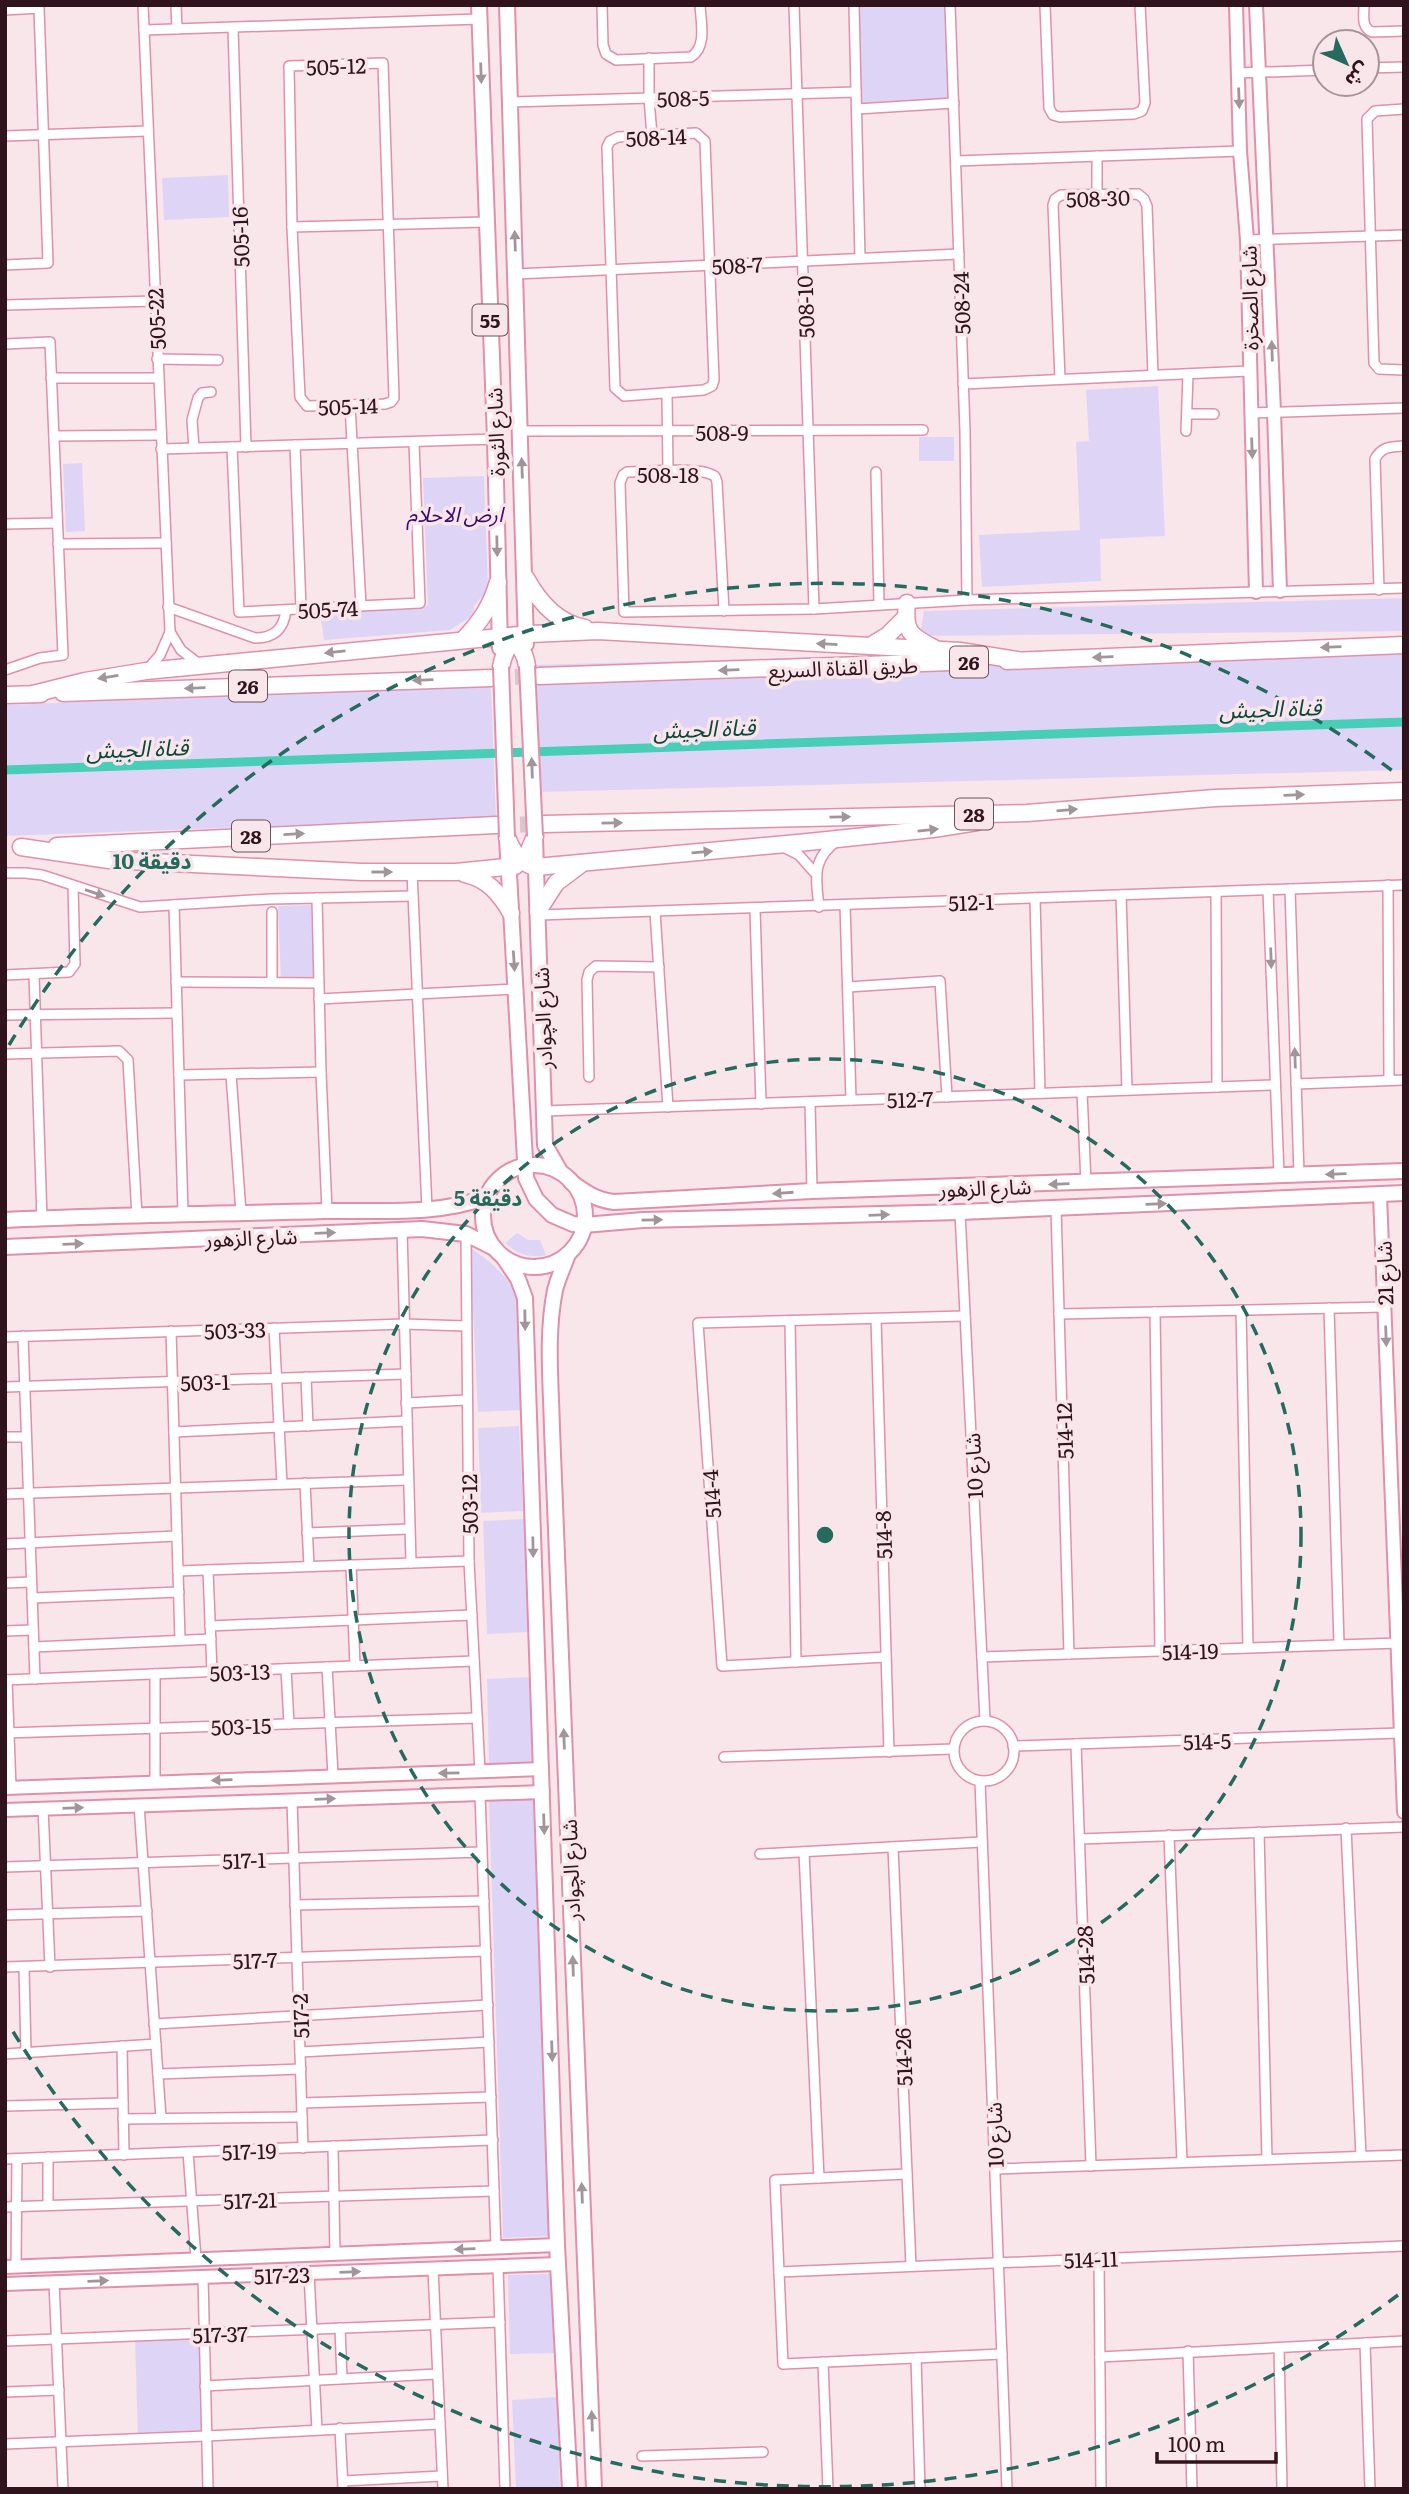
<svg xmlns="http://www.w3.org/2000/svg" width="1409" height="2494" font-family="Literata,'Noto Sans Arabic',serif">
	<rect width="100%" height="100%" fill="#f8e6eb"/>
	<g fill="#ded5f6">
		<polygon points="854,5 948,5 954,103 857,109"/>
		<polygon points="228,175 229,217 164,220 162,178"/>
		<polygon points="1158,386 1165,536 1100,539 1101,581 982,587 979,535 1080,530 1076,442 1089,441 1086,390"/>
		<rect x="919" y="437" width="35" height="24"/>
		<polygon points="82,463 85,531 66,532 63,464"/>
		<polygon points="484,476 488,589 474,606 473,615 450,630 324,640 320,613 428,606 423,478"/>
		<polygon points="1404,598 1404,631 920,636 924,611"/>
		<polygon points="1404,641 1404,770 537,792 533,665"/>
		<polygon points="491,686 496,818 5,836 5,705"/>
		<polygon points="311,905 314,980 281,981 278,906"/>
		<path d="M517 1233 528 1240H540L546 1255C530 1259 517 1254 505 1243Z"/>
		<path d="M470 1247C493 1264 514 1279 520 1308L521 1410 478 1412Z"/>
		<polygon points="519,1426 523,1511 481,1513 478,1428"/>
		<polygon points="524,1519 528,1632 487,1634 483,1521"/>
		<polygon points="530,1677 533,1763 489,1764 487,1679"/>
		<polygon points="536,1798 551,2236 503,2238 489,1800"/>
		<polygon points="551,2274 554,2353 510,2354 508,2275"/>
		<polygon points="204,2334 206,2436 138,2438 135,2338"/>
		<polygon points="557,2397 560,2489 516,2489 512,2400"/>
	</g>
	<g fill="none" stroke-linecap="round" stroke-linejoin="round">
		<polyline stroke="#48ceb6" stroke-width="9" points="5,770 1404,722"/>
		<g stroke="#dac6cc" stroke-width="16" stroke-dasharray="16 8" stroke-linecap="butt">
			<polyline points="491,678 539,676"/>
			<polyline points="496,825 544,824"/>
		</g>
		<defs>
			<g id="street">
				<polyline points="143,5 170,632 160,655 146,671"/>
				<polyline points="176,5 177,29"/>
				<path d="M602 5 603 45 606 54 616 60 691 57C707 47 701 23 700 5"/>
				<polyline points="794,5 814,609"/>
				<polyline points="854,5 860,258"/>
				<polyline points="950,5 965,431 967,600"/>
				<polyline points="1045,5 1049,108 1053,115 1060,117 1134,114 1142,111 1145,103 1140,5"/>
				<path d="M1364 5C1364 16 1361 27 1372 32L1404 31"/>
				<polyline points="5,10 39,8 48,263 5,265"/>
				<polyline points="233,28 246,447"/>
				<polyline points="144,30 479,19"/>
				<polyline points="649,58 649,98 652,136"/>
				<polygon points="383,63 394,398 391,402 385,404 307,406 300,397 292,227 289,66"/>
				<polyline points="1367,68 1404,67"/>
				<polyline points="1238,73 1325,70"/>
				<polyline points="510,102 856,92"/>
				<polyline points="857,109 954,103"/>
				<polyline points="1404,109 1375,111 1367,119 1374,363 1379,369 1404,370"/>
				<polygon points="696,133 705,141 714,380 712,386 704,390 624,396 615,388 607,147 610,141 618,137"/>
				<polyline points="5,136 147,131"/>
				<polyline points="1097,156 1097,194"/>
				<polyline points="956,161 1240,151"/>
				<polyline points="292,227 486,222"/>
				<polyline points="1247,240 1404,235"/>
				<polyline points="516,274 959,254"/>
				<polyline points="5,305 155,301"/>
				<polyline points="5,344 50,342 63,655 40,658 5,670"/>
				<polyline points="157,359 218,360"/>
				<polyline points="51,378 158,378"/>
				<polyline points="1060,379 1053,205 1055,199 1061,195 1138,194 1144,199 1147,206 1153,375"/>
				<polyline points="963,384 1249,371"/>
				<polyline points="667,393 668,471"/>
				<polyline points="350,405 361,606"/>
				<polyline points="1251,413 1404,408"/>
				<polyline points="1187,414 1214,414"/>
				<polyline points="521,431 923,430"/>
				<polyline points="1186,431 1188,374"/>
				<polyline points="54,436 161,435"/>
				<polyline points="295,445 301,609"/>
				<polyline points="232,447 239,612 420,603 414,442"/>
				<polyline points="194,448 192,420 198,398 202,393 211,392"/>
				<polyline points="161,449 495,439"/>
				<polyline points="876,472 879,604"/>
				<polyline points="5,524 57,523"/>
				<polyline points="58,544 166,543"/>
				<path d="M1379 590 1375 459C1382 446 1391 447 1404 446"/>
				<path d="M168 607 255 638C275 638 284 628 286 610"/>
				<path d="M724 611 717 482C715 476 716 476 710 474 696 467 645 472 627 472L623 475 620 483 624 612 814 609 967 600 1404 588"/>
				<polyline points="170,632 181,650 199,664"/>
				<polyline points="785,848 799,855 815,873"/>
				<polyline points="412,872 427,1209"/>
				<polyline points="5,873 25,873 42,875 140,907 270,899 413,896"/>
				<polyline points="1388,885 1389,1080"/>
				<polyline points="1290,889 1299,1175"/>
				<polyline points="1268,890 1279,1175"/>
				<polyline points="1216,892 1217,1087"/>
				<polyline points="1121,895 1127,1090"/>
				<polyline points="317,898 321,1072 327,1211"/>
				<polyline points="1035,898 1040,1093"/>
				<polyline points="174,905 183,1213"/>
				<polyline points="845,905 851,1100"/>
				<path d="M819 907C816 878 811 859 838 840"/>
				<polyline points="755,909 761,1104"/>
				<polyline points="272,912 272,982"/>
				<polyline points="655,912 668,1107"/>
				<polyline points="539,915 1404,885"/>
				<polyline points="34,974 42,1219"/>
				<polyline points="5,975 69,972 75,964 73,886"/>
				<polyline points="176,982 318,983"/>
				<polyline points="848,987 940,981 947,1097"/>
				<polyline points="319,999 517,989"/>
				<polyline points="5,1015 177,1013"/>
				<polyline points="5,1054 119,1051 128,1060 137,1216"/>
				<polyline points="231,1074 241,1213"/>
				<polyline points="179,1075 321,1072"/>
				<polyline points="589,1077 587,980 589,972 596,966 659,967"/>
				<polyline points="1296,1084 1404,1080"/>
				<polyline points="1082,1092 1086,1183"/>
				<polyline points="810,1102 812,1191"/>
				<polyline points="544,1111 1275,1085"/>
				<polyline points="1056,1208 1069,1654"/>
				<polyline points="960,1212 985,1720"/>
				<polyline points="402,1230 411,1563"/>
				<polyline points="466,1234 469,1561 480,1772"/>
				<polyline points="1329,1308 1339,1644"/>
				<polyline points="1241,1310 1248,1647"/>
				<polyline points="1155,1312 1160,1651"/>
				<polyline points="1059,1314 1384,1307"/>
				<polyline points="876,1319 889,1752"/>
				<polyline points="790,1321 796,1662"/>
				<polyline points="274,1328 282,1484"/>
				<polyline points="171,1331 180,1640"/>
				<polyline points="23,1336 35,1679"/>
				<polyline points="5,1337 404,1324 465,1326"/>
				<polyline points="306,1377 308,1426"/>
				<polyline points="5,1387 406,1374"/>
				<polyline points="406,1403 466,1400"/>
				<polyline points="174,1432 407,1421"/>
				<polyline points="5,1437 26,1437"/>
				<polyline points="305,1483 309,1566"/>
				<polyline points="5,1494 408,1480"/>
				<polyline points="307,1533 409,1529"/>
				<polyline points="5,1544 177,1536"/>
				<polyline points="351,1565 355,1666"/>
				<polyline points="208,1570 212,1672"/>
				<polyline points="178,1571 469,1561"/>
				<polyline points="5,1583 31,1582"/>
				<polyline points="32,1598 179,1592"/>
				<polyline points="210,1626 472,1615"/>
				<polyline points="5,1631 33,1630"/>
				<polyline points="34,1647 211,1639"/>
				<polyline points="886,1657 722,1666 698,1323 965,1316"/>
				<polyline points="982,1657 1399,1643"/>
				<polyline points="327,1667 333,1775"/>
				<polyline points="286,1669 289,1724"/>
				<polyline points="155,1674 155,1782"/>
				<polyline points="5,1680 474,1661"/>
				<polyline points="7,1680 11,1788"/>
				<circle cx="984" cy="1751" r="30"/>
				<polyline points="5,1733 477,1718"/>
				<polyline points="1076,1744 1091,2166"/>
				<polyline points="1013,1746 1400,1733"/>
				<polyline points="724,1757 953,1749"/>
				<polyline points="980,1781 1007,2489"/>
				<polyline points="480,1794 496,2247"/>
				<polyline points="292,1800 303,2148"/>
				<polyline points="139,1805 161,2118"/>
				<polyline points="43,1808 50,1967"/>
				<polyline points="1346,1828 1361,2156"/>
				<polyline points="1259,1832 1267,2159"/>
				<polyline points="1169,1835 1182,2162"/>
				<polyline points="1080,1839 1404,1827"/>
				<polyline points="893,1847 911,2266"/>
				<polyline points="804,1852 819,2178"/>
				<polyline points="760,1854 982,1842"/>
				<polyline points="5,1867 482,1852"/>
				<polyline points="295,1905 484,1901"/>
				<polyline points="5,1915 147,1911"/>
				<polyline points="5,1967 486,1951"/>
				<polyline points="24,1968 26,2053"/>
				<polyline points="154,2024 488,2005"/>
				<polyline points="122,2046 124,2155"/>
				<polyline points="300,2052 489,2042"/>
				<polyline points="5,2054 156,2044"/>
				<polyline points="158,2074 301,2069"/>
				<polyline points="302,2103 491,2097"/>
				<polyline points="5,2106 123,2103"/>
				<polyline points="123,2119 302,2117"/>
				<polyline points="333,2146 335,2254"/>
				<polyline points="188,2152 196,2259"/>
				<polyline points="5,2159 493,2140"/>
				<polyline points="995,2169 1404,2155"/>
				<polyline points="907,2174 775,2180 783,2364 1002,2354"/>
				<polyline points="48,2205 48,2157"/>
				<polyline points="5,2207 494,2191"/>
				<polyline points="1099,2258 1101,2489"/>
				<polyline points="16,2266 17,2159"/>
				<polyline points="498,2266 505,2489"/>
				<polyline points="433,2269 443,2489"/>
				<polyline points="779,2272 1404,2246"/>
				<polyline points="309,2273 317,2430"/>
				<polyline points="203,2277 208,2489"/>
				<polyline points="54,2282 63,2489"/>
				<polyline points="340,2328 342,2378"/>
				<polyline points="5,2341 500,2322"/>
				<polyline points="1365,2343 1370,2489"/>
				<polyline points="1279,2348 1282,2489"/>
				<polyline points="1188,2351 1192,2489"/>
				<polyline points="1100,2357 1404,2341"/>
				<polyline points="916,2358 920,2489"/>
				<polyline points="823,2362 828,2489"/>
				<polyline points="205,2386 437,2374"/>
				<polyline points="5,2392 59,2390"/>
				<polyline points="340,2428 343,2489"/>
				<polyline points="5,2444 206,2436 440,2424"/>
				<polyline points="642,2456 763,2452"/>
				<polyline points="343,2481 442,2476"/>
			</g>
			<g id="secondary">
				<polyline points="1236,5 1240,151 1247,240 1256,592"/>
				<polyline points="1256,5 1274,412 1280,591"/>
				<polyline points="1380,1195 1404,1812"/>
				<polyline points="5,1788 542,1769"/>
				<polyline points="5,1810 543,1792"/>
				<polyline points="5,2267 557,2245"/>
				<polyline points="5,2284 558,2264"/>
			</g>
			<g id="primary">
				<polyline points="479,5 495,439 500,648"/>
				<polyline points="507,5 526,644"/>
				<polyline points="507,838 526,1178 536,1199 552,1215 573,1224 584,1225 643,1220 960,1212 1404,1193"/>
				<polyline points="535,838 545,1145 561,1173"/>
				<circle cx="534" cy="1216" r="51"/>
				<path d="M571 1182C585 1192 596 1200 614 1202L812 1191 1404 1171"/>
				<path d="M5 1220C111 1215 218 1214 324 1211 377 1210 436 1216 487 1197"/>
				<polyline points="5,1247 422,1229 466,1234 494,1248"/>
				<path d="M568 1254C564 1266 558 1278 555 1290 546 1335 551 1384 552 1429L594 2489"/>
				<polyline points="504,1258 518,1279 525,1298 557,2245 570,2489"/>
			</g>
			<g id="highway">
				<path d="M526 578C539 602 557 623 585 628"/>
				<path d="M907 603C904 631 909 635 934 648"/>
				<path d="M504 636C518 641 525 652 527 666"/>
				<path d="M464 639C481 621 491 606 498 582"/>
				<polyline points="870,646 888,635 905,618"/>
				<polyline points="1007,661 1404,645"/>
				<path d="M501 667C504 653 509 640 524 635"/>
				<polyline points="539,676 981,661"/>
				<polyline points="63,693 491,678"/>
				<polyline points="33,694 85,681 146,671 530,634 598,631 960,651 1017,660"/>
				<polyline points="5,695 41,694"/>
				<polyline points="544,824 1027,813 1215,798 1404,791"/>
				<path d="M507 837C512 851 520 864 536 867L808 842 933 829 977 822"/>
				<polyline points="57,846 496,825"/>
				<polyline points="21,847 109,860 362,872 456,872 515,866 528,853 535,836"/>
				<path d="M465 874C488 879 500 894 511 913"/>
				<polyline points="538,911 556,883 580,865"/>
			</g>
		</defs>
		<use href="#street" stroke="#e18fab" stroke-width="12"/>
		<use href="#secondary" stroke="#e18fab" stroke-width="16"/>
		<use href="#primary" stroke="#e18fab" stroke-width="18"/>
		<use href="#highway" stroke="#e18fab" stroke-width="19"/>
		<use href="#street" stroke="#fff" stroke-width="9"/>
		<use href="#secondary" stroke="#fff" stroke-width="12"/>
		<use href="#primary" stroke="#fff" stroke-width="14"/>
		<use href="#highway" stroke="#fff" stroke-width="16"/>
		<defs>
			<g id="primary-bridge">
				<polyline points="527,666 535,836"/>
				<polyline points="501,667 507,837"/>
			</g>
		</defs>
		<use href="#primary-bridge" stroke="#e18fab" stroke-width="18" stroke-linecap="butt"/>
		<use href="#primary-bridge" stroke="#fff" stroke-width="14"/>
	</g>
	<defs><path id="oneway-solid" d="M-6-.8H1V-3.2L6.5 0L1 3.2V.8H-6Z" transform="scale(1.75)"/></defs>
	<g fill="#a2959a">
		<use href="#oneway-solid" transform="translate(481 73) rotate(88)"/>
		<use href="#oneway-solid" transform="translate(1239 98) rotate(88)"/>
		<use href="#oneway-solid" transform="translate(515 241) rotate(-92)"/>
		<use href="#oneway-solid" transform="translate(1272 351) rotate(-92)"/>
		<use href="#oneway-solid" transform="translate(1252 448) rotate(88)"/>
		<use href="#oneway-solid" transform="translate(522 468) rotate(-92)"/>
		<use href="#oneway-solid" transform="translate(497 546) rotate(89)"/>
		<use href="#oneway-solid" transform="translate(827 644) rotate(-177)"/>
		<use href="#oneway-solid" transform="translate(1331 647) rotate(178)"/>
		<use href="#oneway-solid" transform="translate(335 652) rotate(174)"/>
		<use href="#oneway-solid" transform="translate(1103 657) rotate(178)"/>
		<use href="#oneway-solid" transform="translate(729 670) rotate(178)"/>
		<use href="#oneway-solid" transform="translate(108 677) rotate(171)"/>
		<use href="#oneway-solid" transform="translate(423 680) rotate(178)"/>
		<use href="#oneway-solid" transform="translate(195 688) rotate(178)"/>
		<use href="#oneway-solid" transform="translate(532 768) rotate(-92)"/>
		<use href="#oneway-solid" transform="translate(1294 795) rotate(-2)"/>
		<use href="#oneway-solid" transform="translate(1067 810) rotate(-5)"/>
		<use href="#oneway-solid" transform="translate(840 817) rotate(-1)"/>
		<use href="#oneway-solid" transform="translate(612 823) rotate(-1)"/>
		<use href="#oneway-solid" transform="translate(928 830) rotate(-6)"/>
		<use href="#oneway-solid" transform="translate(294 834) rotate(-3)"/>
		<use href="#oneway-solid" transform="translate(702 852) rotate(-5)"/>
		<use href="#oneway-solid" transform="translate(382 872)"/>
		<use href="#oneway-solid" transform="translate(95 893) rotate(19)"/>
		<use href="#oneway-solid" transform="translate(1271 958) rotate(88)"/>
		<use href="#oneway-solid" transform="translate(514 961) rotate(86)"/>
		<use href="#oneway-solid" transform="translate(1295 1058) rotate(-92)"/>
		<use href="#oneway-solid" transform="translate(1336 1174) rotate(178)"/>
		<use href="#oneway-solid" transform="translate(1059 1184) rotate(178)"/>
		<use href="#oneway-solid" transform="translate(783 1193) rotate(176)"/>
		<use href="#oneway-solid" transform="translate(1156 1204) rotate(-2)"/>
		<use href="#oneway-solid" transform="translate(879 1215) rotate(-2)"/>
		<use href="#oneway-solid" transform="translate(652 1220) rotate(-1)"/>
		<use href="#oneway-solid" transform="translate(325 1233) rotate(-2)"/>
		<use href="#oneway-solid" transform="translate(73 1244) rotate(-2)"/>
		<use href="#oneway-solid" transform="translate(525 1320) rotate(89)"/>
		<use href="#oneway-solid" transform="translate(1386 1336) rotate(88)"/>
		<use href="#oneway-solid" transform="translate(533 1547) rotate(89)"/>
		<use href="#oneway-solid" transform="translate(564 1739) rotate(-92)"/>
		<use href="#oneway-solid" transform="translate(449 1773) rotate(179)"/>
		<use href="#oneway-solid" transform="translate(222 1780) rotate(178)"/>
		<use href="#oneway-solid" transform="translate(325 1799) rotate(-2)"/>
		<use href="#oneway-solid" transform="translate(73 1808) rotate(-2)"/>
		<use href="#oneway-solid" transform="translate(544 1824) rotate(88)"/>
		<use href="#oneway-solid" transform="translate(573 1966) rotate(-92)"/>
		<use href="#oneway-solid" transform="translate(552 2051) rotate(88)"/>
		<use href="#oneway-solid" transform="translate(582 2193) rotate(-92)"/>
		<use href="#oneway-solid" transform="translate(465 2249) rotate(178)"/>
		<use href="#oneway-solid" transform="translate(350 2272) rotate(-2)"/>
		<use href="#oneway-solid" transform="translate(98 2281) rotate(-2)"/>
		<use href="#oneway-solid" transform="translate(592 2421) rotate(-92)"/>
	</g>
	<g fill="none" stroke="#256a5d" stroke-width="3.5" stroke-dasharray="12 9">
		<circle cx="825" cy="1535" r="476"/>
		<path d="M1398 2295A952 952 0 0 1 9 2025M9 1045A952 952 0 0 1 1398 775"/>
	</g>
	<g text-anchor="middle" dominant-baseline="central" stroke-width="7" stroke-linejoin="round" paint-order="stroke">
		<g fill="#f8e6eb" stroke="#6d525c" stroke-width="2">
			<rect x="472.5" y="304.5" width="35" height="31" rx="5"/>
			<rect x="950" y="646.5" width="38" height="31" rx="5"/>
			<rect x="229" y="670.5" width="38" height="31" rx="5"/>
			<rect x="955" y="798.5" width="38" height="31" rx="5"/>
			<rect x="232" y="820.5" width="38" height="31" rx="5"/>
		</g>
		<g font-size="19" font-weight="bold" fill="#31131e">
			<text x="490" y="320">55</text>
			<text x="969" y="662">26</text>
			<text x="248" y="686">26</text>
			<text x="974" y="814">28</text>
			<text x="251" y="836">28</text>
		</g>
		<g font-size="21" fill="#31131e" stroke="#f8e6eb">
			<text transform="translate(336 65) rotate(-2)">505-12</text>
			<text transform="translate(683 97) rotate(-2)">508-5</text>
			<text transform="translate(656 136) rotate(-3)">508-14</text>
			<text transform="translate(1098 197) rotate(-2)">508-30</text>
			<text transform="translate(239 237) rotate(-92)">505-16</text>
			<text transform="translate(737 264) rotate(-3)">508-7</text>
			<text transform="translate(1248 298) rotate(-91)">شارع الصخرة</text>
			<text transform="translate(960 303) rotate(-92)">508-24</text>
			<text transform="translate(804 307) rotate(-92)">508-10</text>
			<text transform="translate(155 319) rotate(-93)">505-22</text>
			<text transform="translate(348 405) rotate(-2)">505-14</text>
			<text x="722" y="431">508-9</text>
			<text transform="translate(494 432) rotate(-92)">شارع الثورة</text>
			<text x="668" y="473">508-18</text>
			<text transform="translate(328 608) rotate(-3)">505-74</text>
			<text transform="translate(843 666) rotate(-2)">طريق القناة السريع</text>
			<text transform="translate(971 901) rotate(-2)">512-1</text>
			<text transform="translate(541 1018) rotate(-92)">شارع الچوادر</text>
			<text transform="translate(910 1098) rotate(-2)">512-7</text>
			<text transform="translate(985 1186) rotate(-2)">شارع الزهور</text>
			<text transform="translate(251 1236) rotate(-2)">شارع الزهور</text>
			<text transform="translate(1383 1273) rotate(-92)">شارع 21</text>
			<text transform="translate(235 1329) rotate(-2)">503-33</text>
			<text transform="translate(205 1381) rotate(-2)">503-1</text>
			<text transform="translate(1063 1431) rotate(-92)">514-12</text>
			<text transform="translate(972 1466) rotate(-93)">شارع 10</text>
			<text transform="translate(710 1494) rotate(-94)">514-4</text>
			<text transform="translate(468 1504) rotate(-91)">503-12</text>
			<text transform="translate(882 1535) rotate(-92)">514-8</text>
			<text transform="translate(1190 1650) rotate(-2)">514-19</text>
			<text transform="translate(240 1671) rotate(-2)">503-13</text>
			<text transform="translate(241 1725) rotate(-2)">503-15</text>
			<text transform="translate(1207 1740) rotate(-2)">514-5</text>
			<text transform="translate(244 1859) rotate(-2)">517-1</text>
			<text transform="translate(569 1870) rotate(-92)">شارع الچوادر</text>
			<text transform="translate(1084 1955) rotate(-92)">514-28</text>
			<text transform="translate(255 1959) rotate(-2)">517-7</text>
			<text transform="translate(299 2016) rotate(-92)">517-2</text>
			<text transform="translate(902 2057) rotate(-92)">514-26</text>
			<text transform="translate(993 2135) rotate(-92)">شارع 10</text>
			<text transform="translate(249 2150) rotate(-2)">517-19</text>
			<text transform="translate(250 2199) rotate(-2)">517-21</text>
			<text transform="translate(1091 2258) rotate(-2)">514-11</text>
			<text transform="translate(282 2274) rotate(-2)">517-23</text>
			<text transform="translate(220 2333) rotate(-2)">517-37</text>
		</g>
		<g font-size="21" font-style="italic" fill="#3a096d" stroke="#f8e6eb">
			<text x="455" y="512">ارض الاحلام</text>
		</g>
		<g font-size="23" font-style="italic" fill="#0c473d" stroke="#f8e6eb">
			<text transform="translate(1270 707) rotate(-2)">قناة الجيش</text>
			<text transform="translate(704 727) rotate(-2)">قناة الجيش</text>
			<text transform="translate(137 747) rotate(-2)">قناة الجيش</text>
		</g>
	</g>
	<circle cx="825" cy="1535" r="10" fill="#256a5d" stroke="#f8e6eb" stroke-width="3.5"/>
	<g font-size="21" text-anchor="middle" font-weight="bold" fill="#256a5d" stroke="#f8e6eb" stroke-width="7" stroke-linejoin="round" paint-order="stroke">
		<text x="152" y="869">10 دقيقة</text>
		<text x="488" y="1206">5 دقيقة</text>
	</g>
	<rect width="1409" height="2494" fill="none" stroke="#31131e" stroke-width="14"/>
	<g transform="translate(1346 63) rotate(135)"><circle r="33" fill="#f8e6eb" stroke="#a89299" stroke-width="2"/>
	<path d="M0-5L12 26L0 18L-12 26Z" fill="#256a5d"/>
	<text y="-10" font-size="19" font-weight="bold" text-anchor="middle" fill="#31131e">ش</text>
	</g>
	<path d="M1157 2452v10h119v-10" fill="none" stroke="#31131e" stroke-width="3.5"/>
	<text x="1168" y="2452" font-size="21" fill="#31131e" stroke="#f8e6eb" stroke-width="5" paint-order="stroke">100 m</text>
</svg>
